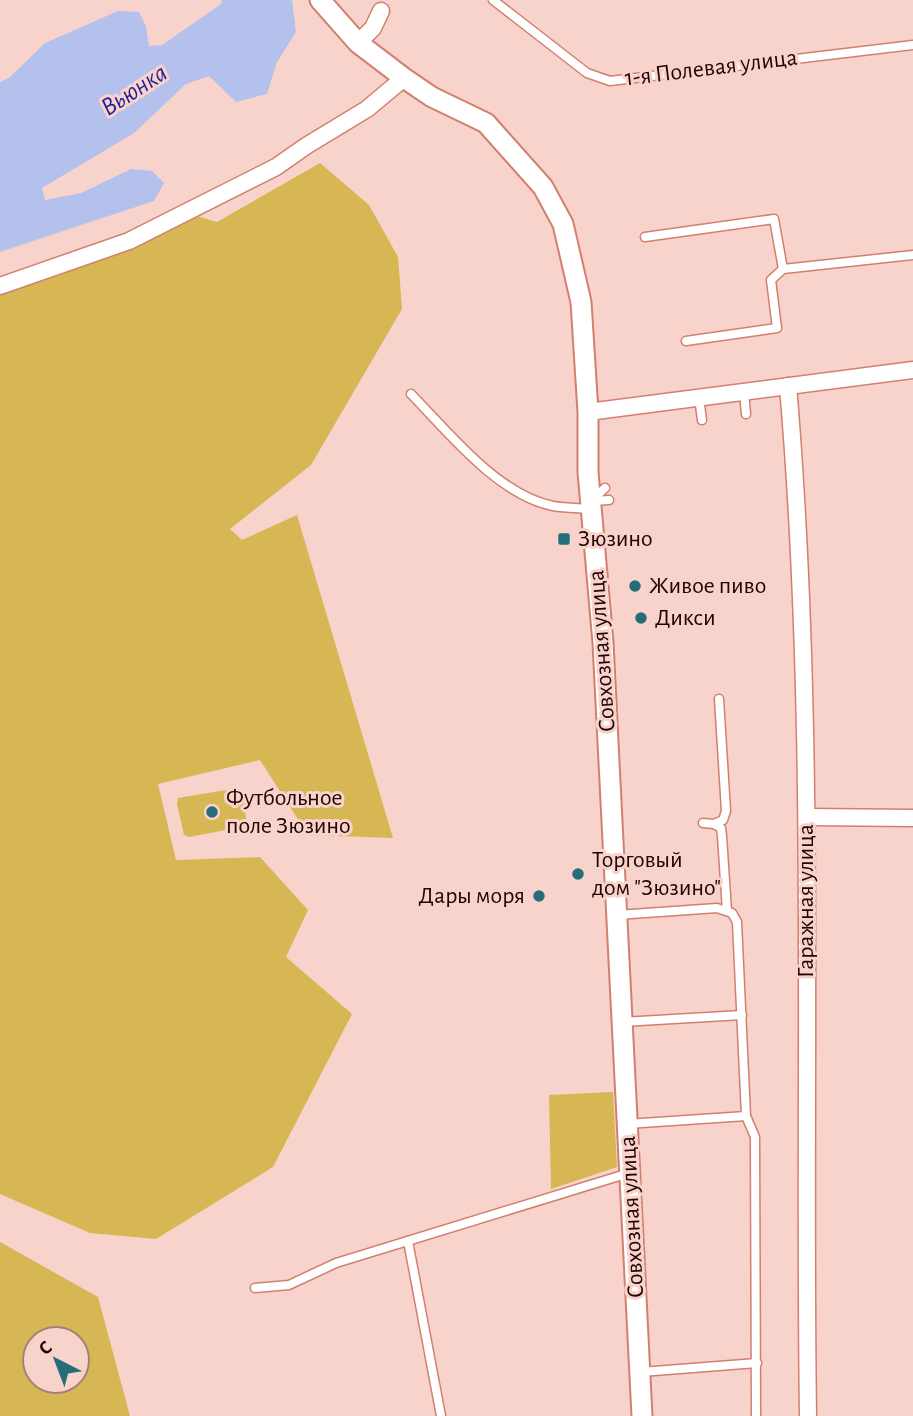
<svg xmlns="http://www.w3.org/2000/svg" width="913" height="1416" font-family="'Alegreya Sans',sans-serif">
	<rect width="100%" height="100%" fill="#f8d3cb"/>
	<g fill="#d6b754" fill-rule="evenodd">
		<polygon points="320,163 369,205 398,257 402,309 311,465 230,529 242,540 297,515 393,838 308,835 260,760 158,784 176,860 260,857 308,910 286,957 352,1014 273,1167 156,1239 90,1233 0,1194 0,282 187,213 217,222"/>
		<polygon points="238,788 242,791 247,826 189,837 184,835 177,804 178,798"/>
		<polygon points="613,1092 617,1167 551,1189 549,1095"/>
		<path d="M0 1242 98 1297 130 1416H0ZM35 1339H77V1381H35Z"/>
	</g>
	<polygon fill="#b4c1ec" points="222,0 292,0 296,32 277,62 267,94 236,102 209,76 186,84 134,133 42,188 45,200 81,193 131,169 152,171 164,183 154,201 0,252 0,82 9,78 45,43 118,11 139,12 146,26 149,46 162,45 221,4"/>
	<g fill="none" stroke-linecap="round" stroke-linejoin="round">
		<defs>
			<g id="service">
				<polyline points="493,0 587,73 610,81 913,45"/>
				<polyline points="645,237 774,219 783,269 913,255"/>
				<polyline points="686,341 777,328 771,280 783,269"/>
				<polyline points="744,392 746,414"/>
				<path d="M411 394C449 433 498 495 553 506 565 508 578 508 591 509"/>
				<polyline points="699,398 702,420"/>
				<polyline points="593,499 605,488"/>
				<polyline points="591,501 609,500"/>
				<polyline points="703,823 714,824 723,820 726,811 719,699"/>
				<polyline points="714,824 721,828 722,836 727,911"/>
				<polyline points="617,915 717,908 732,913 737,922 746,1116 755,1137 756,1416"/>
				<polyline points="622,1022 742,1015"/>
				<polyline points="627,1124 746,1116"/>
				<polyline points="408,1241 441,1416"/>
				<polyline points="255,1288 289,1285 336,1263 629,1173"/>
				<polyline points="641,1372 757,1363"/>
			</g>
			<g id="minor">
				<polyline points="358,43 373,28 381,11"/>
				<polyline points="0,286 129,241 276,167 306,146 367,109 404,78"/>
				<path d="M788 386C817 728 803 1073 808 1416"/>
				<polyline points="588,412 913,370"/>
				<polyline points="807,817 913,818"/>
			</g>
			<polyline id="tertiary" points="320,0 358,43 404,78 432,97 486,123 543,187 563,224 581,302 588,412 588,472 603,643 642,1416"/>
		</defs>
		<use href="#service" stroke="#d37f6e" stroke-width="11"/>
		<use href="#minor" stroke="#d37f6e" stroke-width="19"/>
		<use href="#tertiary" stroke="#d37f6e" stroke-width="23"/>
		<use href="#service" stroke="#fff" stroke-width="8"/>
		<use href="#minor" stroke="#fff" stroke-width="16"/>
		<use href="#tertiary" stroke="#fff" stroke-width="19"/>
	</g>
	<g fill="#266d7a" stroke="#f8d3cb" stroke-width="2.5">
		<rect x="557" y="532" width="14" height="14" rx="3.5"/>
		<circle cx="635" cy="586" r="7"/>
		<circle cx="641" cy="618" r="7"/>
		<circle cx="212" cy="812" r="7"/>
		<circle cx="578" cy="874" r="7"/>
		<circle cx="539" cy="896" r="7"/>
	</g>
	<g text-anchor="middle" dominant-baseline="central" stroke-width="6" stroke-linejoin="round" paint-order="stroke">
		<g font-size="24" fill="#220402" stroke="#f8d3cb">
			<text transform="translate(711 68) rotate(-7)">1-я Полевая улица</text>
			<text transform="translate(602 651) rotate(-94)">Совхозная улица</text>
			<text transform="translate(806 901) rotate(-90)">Гаражная улица</text>
			<text transform="translate(632 1217) rotate(-93)">Совхозная улица</text>
		</g>
		<g font-size="24" fill="#220402" stroke="#f8d3cb" text-anchor="start">
			<text x="578" y="539">Зюзино</text>
			<text x="649" y="586">Живое пиво</text>
			<text x="655" y="618">Дикси</text>
			<text x="226" y="798">Футбольное<tspan x="226" dy="28">поле Зюзино</tspan></text>
			<text x="592" y="860">Торговый<tspan x="592" dy="28">дом "Зюзино"</tspan></text>
			<text x="525" y="896" text-anchor="end">Дары моря</text>
		</g>
		<g font-size="26" font-style="italic" fill="#211f98" stroke="#f8d3cb">
			<text transform="translate(134 90) rotate(-33)">Вьюнка</text>
		</g>
	</g>
	<g transform="translate(56 1360) rotate(318)"><circle r="33" fill="#f8d3cb" stroke="#a2807b" stroke-width="2"/>
	<path d="M0-5L12 26L0 18L-12 26Z" fill="#266d7a"/>
	<text y="-10" font-size="19" font-weight="bold" text-anchor="middle" fill="#220402">С</text>
	</g>
</svg>
